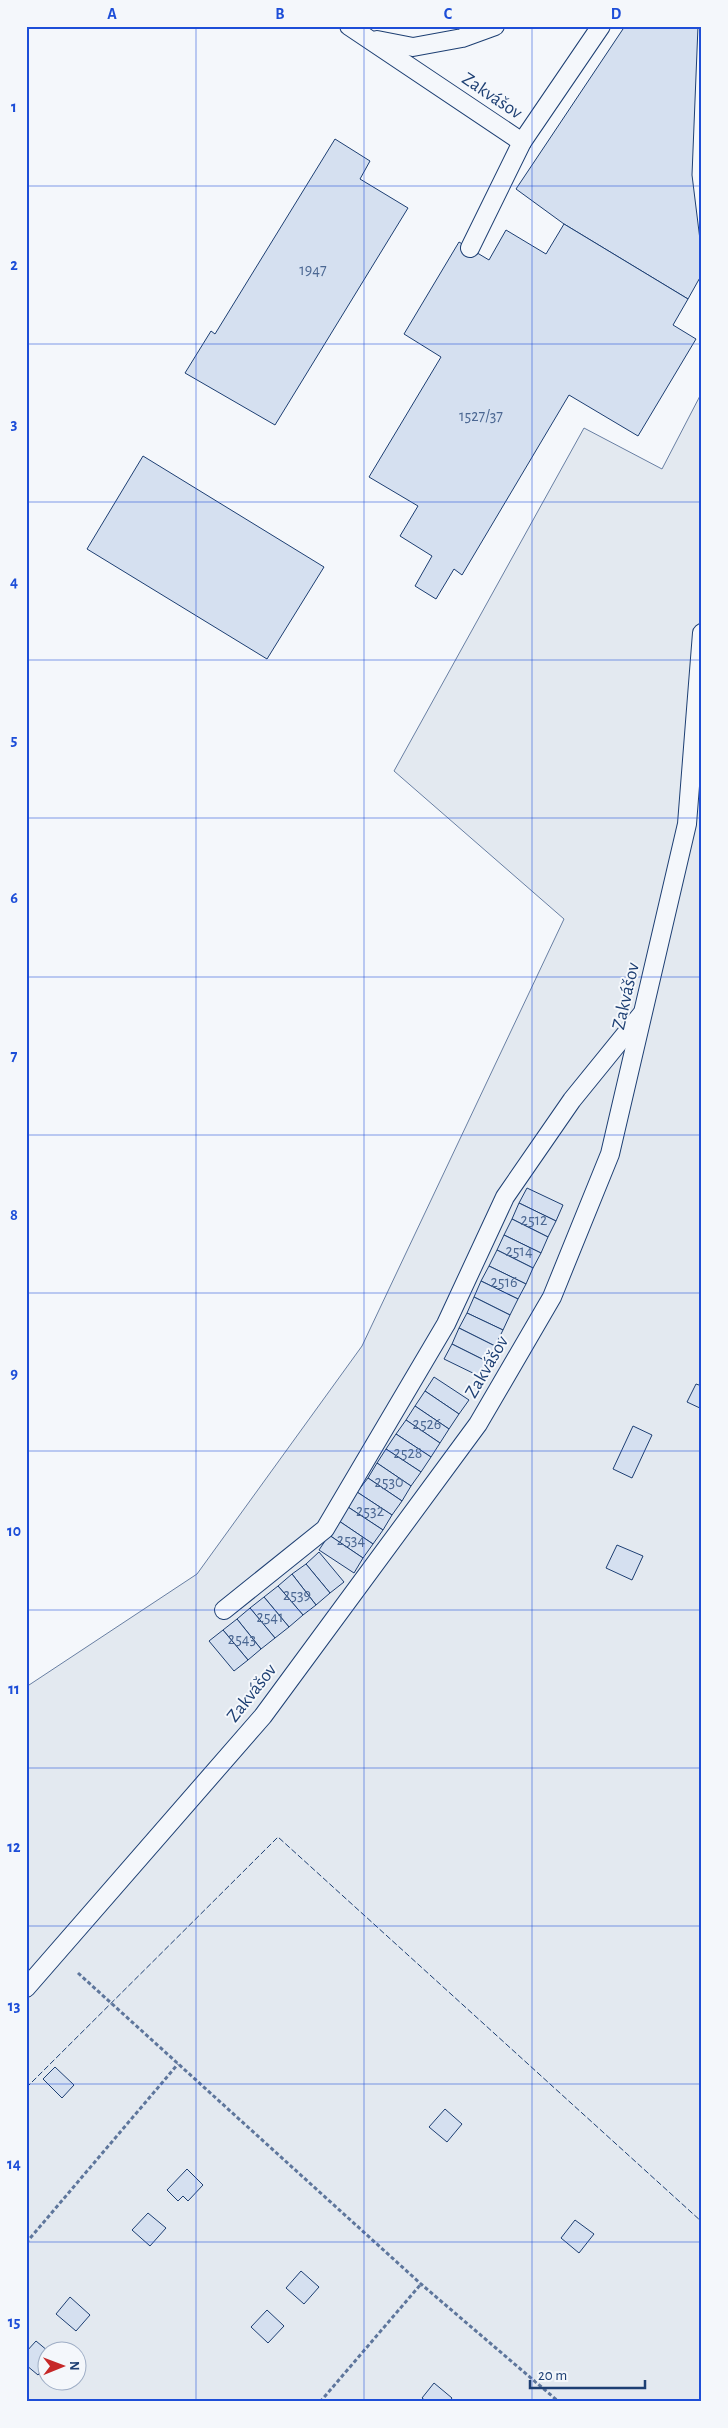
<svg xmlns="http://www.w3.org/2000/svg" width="728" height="2428" font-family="'Alegreya Sans',sans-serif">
	<rect width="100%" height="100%" fill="#f4f7fb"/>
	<path fill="#e3e9f0" stroke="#687fa3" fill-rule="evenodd" d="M702 392V2402H26V1687L197 1574 362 1346 564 919 394 771 584 428 662 469ZM48 2350H78V2380H48Z"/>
	<g fill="#d5e0f0" stroke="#1d3f73">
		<polygon points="625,26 698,26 692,175 702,256 702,274 688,299 564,224 516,189"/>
		<polygon points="335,139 370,161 360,179 408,208 275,425 185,373 211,331 215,334"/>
		<polygon points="564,224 688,299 673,325 696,339 638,436 569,395 462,575 454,569 436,599 415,586 432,556 400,536 418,506 369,477 441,357 404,334 459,242 489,260 506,230 546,254"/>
		<polygon points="143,456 324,567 267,659 87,549"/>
		<polygon points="527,1188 563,1205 556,1221 519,1203"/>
		<polygon points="519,1203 556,1221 548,1237 512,1219"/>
		<polygon points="512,1219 548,1237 541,1253 504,1235"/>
		<polygon points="504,1235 541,1253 533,1268 497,1250"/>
		<polygon points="497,1250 533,1268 526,1284 489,1266"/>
		<polygon points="489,1266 526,1284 518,1299 481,1281"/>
		<polygon points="481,1281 518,1299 510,1315 474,1297"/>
		<polygon points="474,1297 510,1315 503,1330 467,1313"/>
		<polygon points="467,1313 503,1330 495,1346 459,1328"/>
		<polygon points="459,1328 495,1346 488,1362 452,1344"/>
		<polygon points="452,1344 488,1362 481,1377 444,1359"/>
		<polygon points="434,1377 469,1400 459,1414 425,1391"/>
		<polygon points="696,1384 702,1386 702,1409 687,1402"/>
		<polygon points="425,1391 459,1414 449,1429 415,1406"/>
		<polygon points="415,1406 449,1429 440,1443 406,1420"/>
		<polygon points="406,1420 440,1443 431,1457 396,1434"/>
		<polygon points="633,1426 652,1435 632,1478 613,1469"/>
		<polygon points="396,1434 431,1457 421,1472 386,1449"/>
		<polygon points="386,1449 421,1472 411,1486 377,1463"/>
		<polygon points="377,1463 411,1486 402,1501 368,1478"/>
		<polygon points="368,1478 402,1501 392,1515 357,1492"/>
		<polygon points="357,1492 392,1515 383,1530 348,1507"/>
		<polygon points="348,1507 383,1530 373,1544 339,1521"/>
		<polygon points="339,1521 373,1544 363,1558 329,1535"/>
		<polygon points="329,1535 363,1558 354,1573 319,1550"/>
		<polygon points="617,1545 643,1556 632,1580 606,1568"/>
		<polygon points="319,1552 344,1582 330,1593 306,1564"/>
		<polygon points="306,1564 330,1593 316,1605 292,1574"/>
		<polygon points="292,1574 316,1605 303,1615 278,1586"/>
		<polygon points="278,1586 303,1615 289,1627 264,1597"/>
		<polygon points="264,1597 289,1627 275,1638 250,1608"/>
		<polygon points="250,1608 275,1638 261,1649 237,1619"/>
		<polygon points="237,1619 261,1649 248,1660 223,1630"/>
		<polygon points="223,1630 248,1660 234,1671 209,1641"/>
		<polygon points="55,2067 74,2085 62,2098 43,2079"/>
		<polygon points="445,2109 462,2124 447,2142 429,2127"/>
		<polygon points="187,2169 203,2185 188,2201 183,2196 178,2201 167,2190"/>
		<polygon points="148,2213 166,2228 150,2246 132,2230"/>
		<polygon points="575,2220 594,2234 579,2253 561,2238"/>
		<polygon points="301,2271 319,2287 304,2304 286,2288"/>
		<polygon points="70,2297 90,2315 76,2331 56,2314"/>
		<polygon points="267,2310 284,2326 268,2343 251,2327"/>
		<polygon points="36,2341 48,2351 48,2363 38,2375 26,2365 26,2352"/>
		<polygon points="434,2383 452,2398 449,2402 427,2402 422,2398"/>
	</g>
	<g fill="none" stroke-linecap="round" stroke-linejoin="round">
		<defs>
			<g id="lane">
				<polyline points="349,26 522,142 470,248"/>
				<polyline points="377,40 413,47 462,38 495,26"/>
				<polyline points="522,142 601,26"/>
				<polyline points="224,1610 325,1529 446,1324 505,1197 572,1100 641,1015"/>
				<polyline points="26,1988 263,1716 478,1424 552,1297 610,1154 687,824 702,633"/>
			</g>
		</defs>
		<use href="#lane" stroke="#1d3f73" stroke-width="20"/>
		<g stroke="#5e769c" stroke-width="3" stroke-dasharray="4 2.5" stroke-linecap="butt">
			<polyline points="78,1973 421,2284 559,2402"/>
			<polyline points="26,2243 178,2064"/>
			<polyline points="320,2402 421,2284"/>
		</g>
		<use href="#lane" stroke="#f4f7fb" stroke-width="18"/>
		<polyline stroke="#1d3f73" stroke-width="1" stroke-dasharray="6 2.5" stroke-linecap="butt" points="26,2088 278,1837 702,2222"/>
	</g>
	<path fill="none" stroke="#1d4ed8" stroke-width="1" stroke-opacity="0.55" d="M196 26V2402M364 26V2402M532 26V2402M26 186H702M26 344H702M26 502H702M26 660H702M26 818H702M26 977H702M26 1135H702M26 1293H702M26 1451H702M26 1610H702M26 1768H702M26 1926H702M26 2084H702M26 2242H702"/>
	<g text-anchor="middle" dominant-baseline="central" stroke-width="4" stroke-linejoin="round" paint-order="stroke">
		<g font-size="16" fill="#4b6792">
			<text x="313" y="270">1947</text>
			<text x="481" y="416">1527/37</text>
			<text x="534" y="1220">2512</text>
			<text x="519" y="1251">2514</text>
			<text x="504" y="1282">2516</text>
			<text x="427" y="1424">2526</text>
			<text x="408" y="1453">2528</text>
			<text x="389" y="1482">2530</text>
			<text x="370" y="1511">2532</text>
			<text x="351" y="1540">2534</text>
			<text x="297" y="1595">2539</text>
			<text x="270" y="1617">2541</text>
			<text x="242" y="1639">2543</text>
		</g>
		<g font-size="19" fill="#1d3f73" stroke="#f4f7fb">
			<text transform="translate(492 96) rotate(34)">Zakvášov</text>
			<text transform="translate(626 996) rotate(-77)">Zakvášov</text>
			<text transform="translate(487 1367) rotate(-60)">Zakvášov</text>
			<text transform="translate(252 1693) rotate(-52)">Zakvášov</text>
		</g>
	</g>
	<rect width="728" height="2428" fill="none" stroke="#f4f7fb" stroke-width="55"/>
	<g transform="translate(62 2366) rotate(89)"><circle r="24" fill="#f4f7fb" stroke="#9eadc5"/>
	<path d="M0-4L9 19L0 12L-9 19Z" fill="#c62828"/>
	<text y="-8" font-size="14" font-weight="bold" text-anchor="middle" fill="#1d3f73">N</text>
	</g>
	<path d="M530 2380v8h115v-8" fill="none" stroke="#1d3f73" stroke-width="2.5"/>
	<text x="538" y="2380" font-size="15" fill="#1d3f73" stroke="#f4f7fb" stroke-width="4" paint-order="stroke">20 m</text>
	<rect x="28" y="28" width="672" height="2372" fill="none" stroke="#1d4ed8" stroke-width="2"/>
	<g font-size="16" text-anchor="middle" font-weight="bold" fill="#1d4ed8">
		<text x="112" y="19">A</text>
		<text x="280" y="19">B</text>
		<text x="448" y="19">C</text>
		<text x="616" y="19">D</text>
		<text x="14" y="112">1</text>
		<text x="14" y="270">2</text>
		<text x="14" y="429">3</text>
		<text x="14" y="587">4</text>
		<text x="14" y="745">5</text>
		<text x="14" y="903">6</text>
		<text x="14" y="1061">7</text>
		<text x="14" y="1220">8</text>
		<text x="14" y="1378">9</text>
		<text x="14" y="1536">10</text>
		<text x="14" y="1694">11</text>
		<text x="14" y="1852">12</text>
		<text x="14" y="2011">13</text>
		<text x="14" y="2169">14</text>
		<text x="14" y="2327">15</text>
	</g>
</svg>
